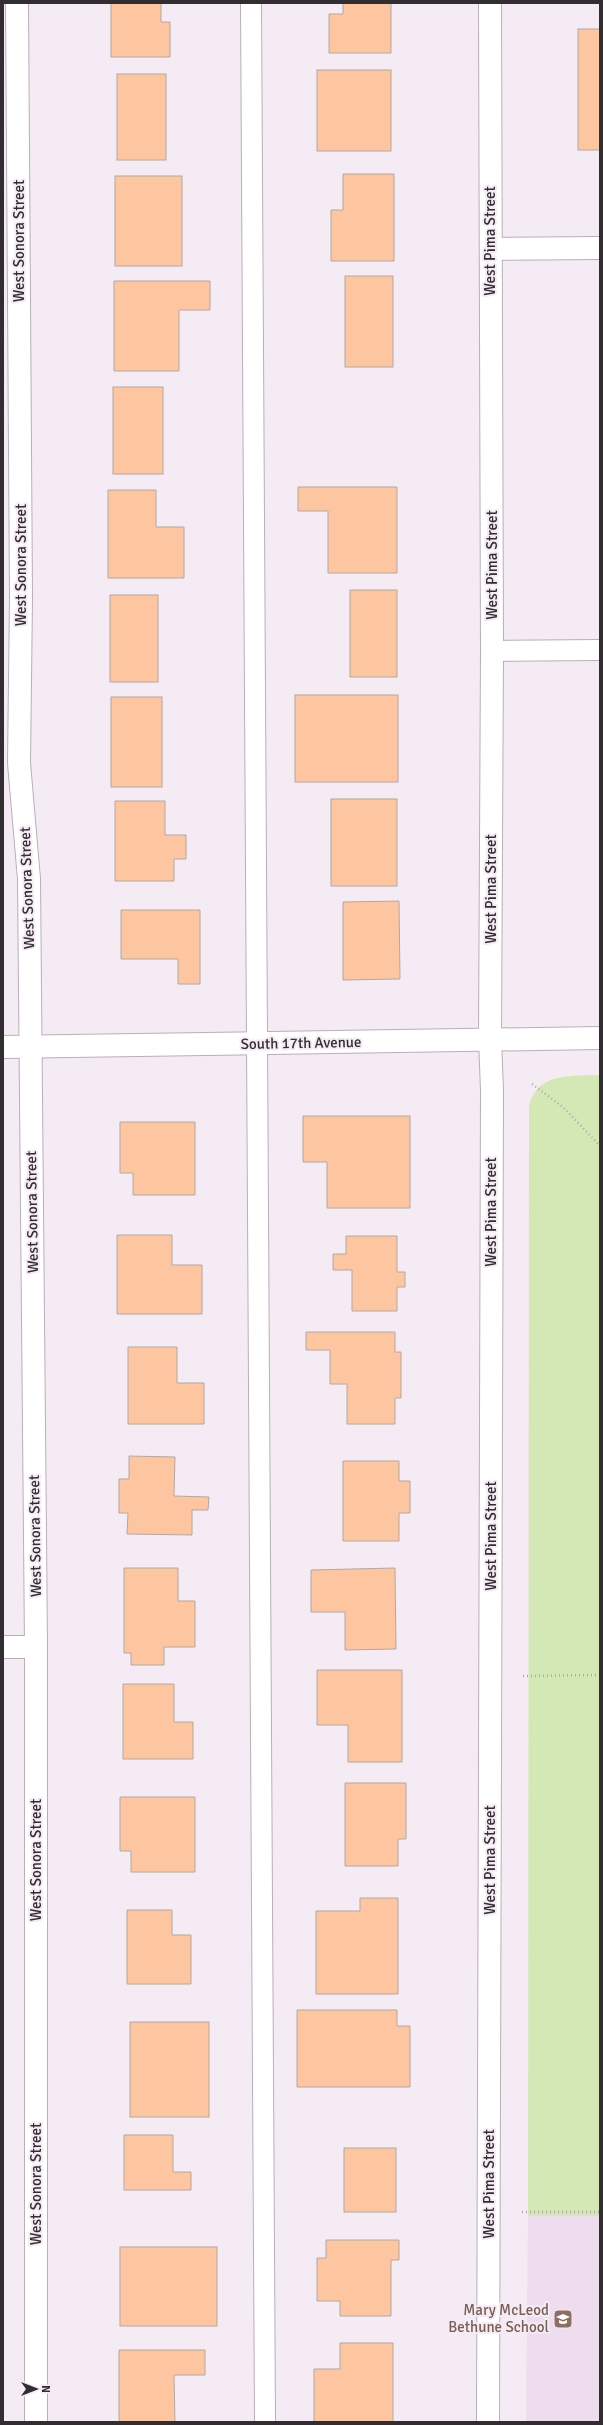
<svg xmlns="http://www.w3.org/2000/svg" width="603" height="2425" font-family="Signika,sans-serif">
	<rect width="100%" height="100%" fill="#f5ebf5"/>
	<polygon fill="#edddee" points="528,2216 600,2216 600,2422 526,2422"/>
	<path fill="#d4e8b5" d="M600 1075V2216H528L529 1106C537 1072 572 1076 600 1075Z"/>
	<g fill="#fdc6a1" stroke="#b4a8a0">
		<polygon points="111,3 161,3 161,22 170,22 170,57 111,57"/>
		<polygon points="343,3 391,3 391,53 329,53 329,14 343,14"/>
		<rect x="578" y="29" width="22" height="121"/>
		<rect x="317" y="70" width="74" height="81"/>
		<rect x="117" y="74" width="49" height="86"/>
		<polygon points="343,174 394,174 394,261 331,261 331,210 343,210"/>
		<rect x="115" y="176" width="67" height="90"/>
		<rect x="345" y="276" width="48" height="91"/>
		<polygon points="114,281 210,281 210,310 179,310 179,371 114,371"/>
		<rect x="113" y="387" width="50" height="87"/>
		<polygon points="298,487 397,487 397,573 328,573 328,511 298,511"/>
		<polygon points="108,490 156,490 156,527 184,527 184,578 108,578"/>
		<rect x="350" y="590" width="47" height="87"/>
		<rect x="110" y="595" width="48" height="87"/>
		<rect x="295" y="695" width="103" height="87"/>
		<rect x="111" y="697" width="51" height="90"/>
		<rect x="331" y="799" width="66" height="87"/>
		<polygon points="115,801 165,801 165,835 186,835 186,859 174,859 174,881 115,881"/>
		<polygon points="399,901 400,979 343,980 343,902"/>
		<polygon points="121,910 200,910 200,984 178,984 178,959 121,959"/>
		<polygon points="303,1116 410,1116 410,1208 327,1208 327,1162 303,1162"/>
		<polygon points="120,1122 195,1122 195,1195 133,1195 133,1173 120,1173"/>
		<polygon points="117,1235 172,1235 172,1265 202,1265 202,1314 117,1314"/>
		<polygon points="346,1236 397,1236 397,1272 405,1272 405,1287 397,1287 397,1311 352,1311 352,1270 333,1270 333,1254 346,1254"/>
		<polygon points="306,1332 395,1332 395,1352 401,1352 401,1398 395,1398 395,1424 347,1424 347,1384 330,1384 330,1350 306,1350"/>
		<polygon points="128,1347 177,1347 177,1383 204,1383 204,1424 128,1424"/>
		<polygon points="129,1456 175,1457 174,1496 209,1497 208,1510 192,1510 192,1535 127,1534 128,1513 119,1513 119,1479 129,1479"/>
		<polygon points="343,1461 399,1461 399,1481 410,1481 410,1513 399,1513 399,1541 343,1541"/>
		<polygon points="124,1568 178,1568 178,1601 195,1601 195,1647 164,1647 164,1665 131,1665 131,1653 124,1653"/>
		<polygon points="395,1568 396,1649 345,1650 345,1612 311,1612 311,1570"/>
		<polygon points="317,1670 402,1670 402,1762 348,1762 348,1725 317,1725"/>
		<polygon points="123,1684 174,1684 174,1722 193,1722 193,1759 123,1759"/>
		<polygon points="345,1783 406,1783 406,1839 398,1839 398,1866 345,1866"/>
		<polygon points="120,1797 195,1797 195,1872 131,1872 131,1851 120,1851"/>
		<polygon points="360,1898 398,1898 398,1994 316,1994 316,1911 360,1911"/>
		<polygon points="127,1910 172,1910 172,1935 191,1935 191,1984 127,1984"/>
		<polygon points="297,2010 397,2010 397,2026 410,2026 410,2087 297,2087"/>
		<rect x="130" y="2022" width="79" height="95"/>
		<polygon points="124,2135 173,2135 173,2172 191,2172 191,2190 124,2190"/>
		<rect x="344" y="2148" width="52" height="64"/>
		<polygon points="326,2240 399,2240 399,2260 391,2260 391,2316 340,2316 340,2301 317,2301 317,2258 326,2258"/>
		<rect x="120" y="2247" width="97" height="79"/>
		<polygon points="340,2343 393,2343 393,2422 314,2422 314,2369 340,2369"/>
		<polygon points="119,2350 205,2350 205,2375 174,2375 175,2422 119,2422"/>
	</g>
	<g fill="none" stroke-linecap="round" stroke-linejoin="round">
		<defs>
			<g id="service">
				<polyline points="251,3 265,2422"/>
				<polyline points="492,651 600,650"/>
			</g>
			<g id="minor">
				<polyline points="17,3 21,598 19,763 29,879 36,1647 36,2422"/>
				<polyline points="491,249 600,248"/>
				<polyline points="3,1047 600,1038"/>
				<polyline points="3,1647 36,1647"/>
				<polyline points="488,2422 492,1090 490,1040 492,651 490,3"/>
			</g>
		</defs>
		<use href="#service" stroke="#b9afb9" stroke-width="22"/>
		<use href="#minor" stroke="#b9afb9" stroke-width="24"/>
		<g stroke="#afa7af" stroke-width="2.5" stroke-dasharray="1 3" stroke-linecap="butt">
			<polyline points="532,1084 563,1107 600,1146"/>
			<polyline points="523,1676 600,1675"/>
			<polyline points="522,2212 600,2212"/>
		</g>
		<use href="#service" stroke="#fff" stroke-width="20"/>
		<use href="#minor" stroke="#fff" stroke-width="22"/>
	</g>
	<defs>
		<symbol id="school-square" viewBox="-11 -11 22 22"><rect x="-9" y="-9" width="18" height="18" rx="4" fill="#8d6e63" stroke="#f5ebf5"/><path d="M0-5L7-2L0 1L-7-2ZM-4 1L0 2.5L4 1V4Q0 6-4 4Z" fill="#fff"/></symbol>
	</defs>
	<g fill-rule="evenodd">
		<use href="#school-square" x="552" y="2308" width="22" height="22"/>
	</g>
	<g text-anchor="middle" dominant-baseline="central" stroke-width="4" stroke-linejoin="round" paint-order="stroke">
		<g font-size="15" fill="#312d31" stroke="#f5ebf5">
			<text transform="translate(19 241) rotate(-90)">West Sonora Street</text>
			<text transform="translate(490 241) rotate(-90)">West Pima Street</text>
			<text transform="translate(21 565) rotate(-90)">West Sonora Street</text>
			<text transform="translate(492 565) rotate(-90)">West Pima Street</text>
			<text transform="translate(27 888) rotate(-92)">West Sonora Street</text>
			<text transform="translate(491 889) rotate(-90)">West Pima Street</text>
			<text transform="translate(301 1043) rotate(-1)">South 17th Avenue</text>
			<text transform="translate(32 1212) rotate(-91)">West Sonora Street</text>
			<text transform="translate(491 1212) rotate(-90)">West Pima Street</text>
			<text transform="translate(35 1536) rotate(-91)">West Sonora Street</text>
			<text transform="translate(491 1536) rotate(-90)">West Pima Street</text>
			<text transform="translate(36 1860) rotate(-90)">West Sonora Street</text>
			<text transform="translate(490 1860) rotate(-90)">West Pima Street</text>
			<text transform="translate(36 2184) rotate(-90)">West Sonora Street</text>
			<text transform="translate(489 2184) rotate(-90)">West Pima Street</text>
		</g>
		<g font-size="15" fill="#785e54" stroke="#f5ebf5" text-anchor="end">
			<text x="549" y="2310">Mary McLeod<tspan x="549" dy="17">Bethune School</tspan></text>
		</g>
	</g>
	<rect width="603" height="2425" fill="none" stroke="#312d31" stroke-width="8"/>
	<g transform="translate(36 2389) rotate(90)" stroke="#f5ebf5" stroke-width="3" paint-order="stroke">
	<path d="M0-3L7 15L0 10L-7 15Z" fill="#312d31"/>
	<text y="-6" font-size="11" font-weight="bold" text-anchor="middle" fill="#312d31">N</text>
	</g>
</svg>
